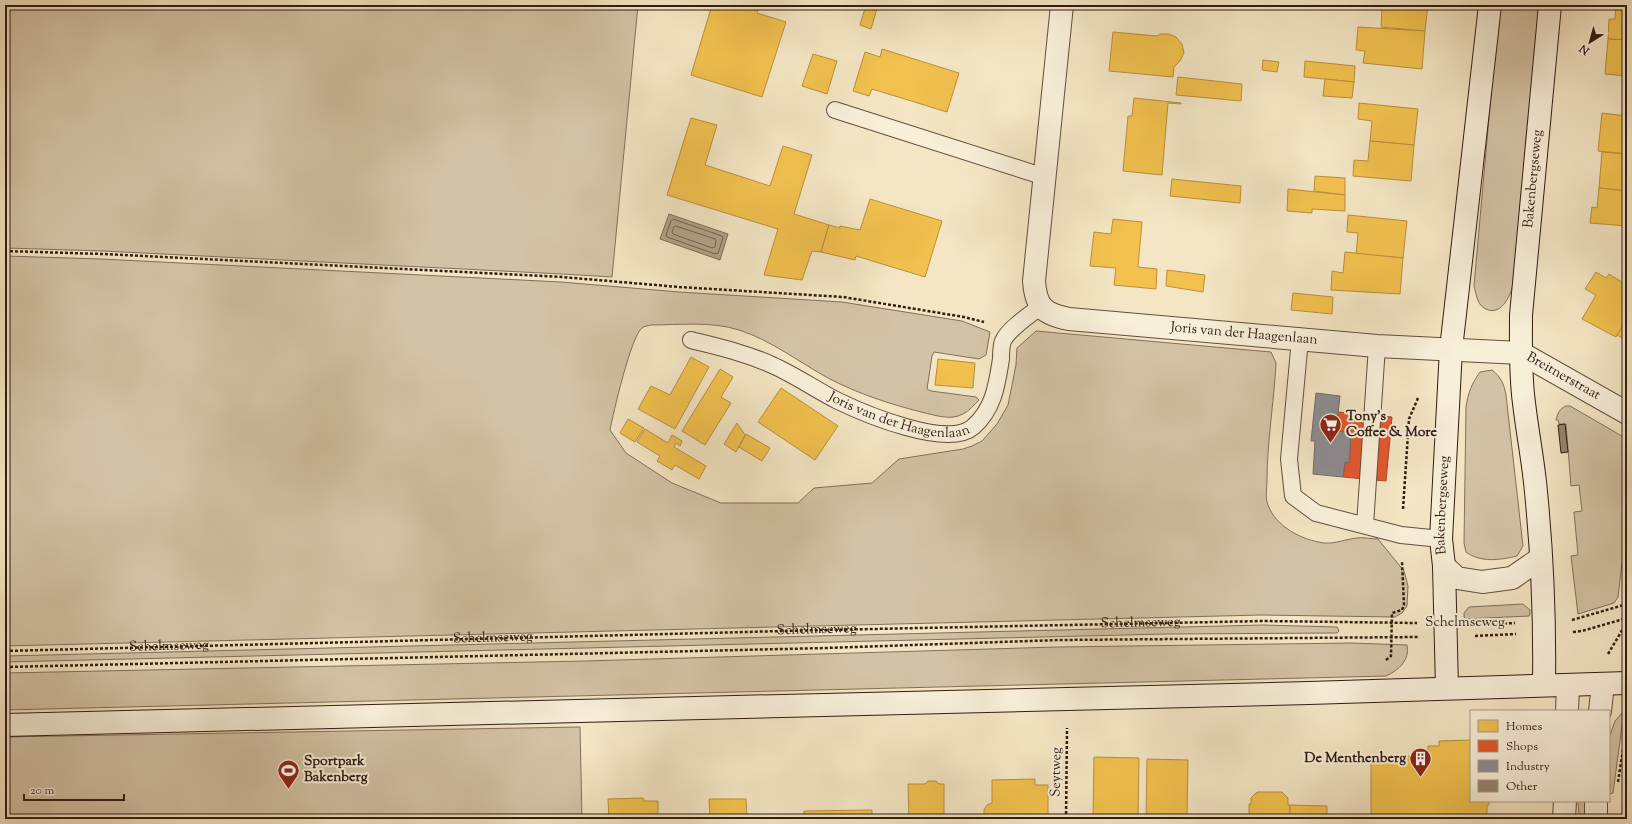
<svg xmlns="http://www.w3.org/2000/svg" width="1632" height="824" font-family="'Sorts Mill Goudy',serif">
	<rect width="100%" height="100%" fill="#f4e6c4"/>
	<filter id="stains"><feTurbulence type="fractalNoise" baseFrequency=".005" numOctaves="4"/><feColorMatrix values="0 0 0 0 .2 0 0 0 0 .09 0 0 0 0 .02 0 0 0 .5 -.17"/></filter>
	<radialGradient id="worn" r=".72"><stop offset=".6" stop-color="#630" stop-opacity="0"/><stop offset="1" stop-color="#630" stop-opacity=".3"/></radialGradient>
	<g fill="#d3c3a6" stroke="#826f5c">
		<polygon points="5,5 638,5 612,277 562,274 103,251 5,248"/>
		<path d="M1499 5H1539L1513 285C1510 297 1500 318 1484 308 1477 304 1476 293 1474 286Z"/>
		<path d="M5 256 101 259 561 282 679 292 842 302 962 321 990 332 986 355 979 359 934 352 932 356 927 389 931 391 976 397 979 400C974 405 969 411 963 414 950 421 935 415 921 412 890 404 859 394 830 379 800 363 771 340 739 330 711 321 679 325 651 325 648 326 644 326 642 328 631 336 613 414 610 430L626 453 672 483 721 503H798L814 488 872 483 899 459 963 449 972 446 982 441 997 424 1008 405 1016 365 1017 348 1036 331 1271 352 1276 363C1274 402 1267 442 1267 481 1267 488 1265 499 1268 505 1276 527 1302 540 1324 543 1335 544 1346 539 1357 538 1364 537 1371 539 1378 539L1404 571 1408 586 1407 606 1402 613 1395 617 1261 615 5 646Z"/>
		<path d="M1492 370C1501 377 1504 384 1506 395L1523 546 1517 556C1500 560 1481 563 1466 552L1464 543 1466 407C1468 393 1472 383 1480 372Z"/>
		<path d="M1566 406H1570L1627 439V521L1618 597 1614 603 1578 614 1571 556 1578 555 1574 512 1582 511 1579 485 1571 486 1566 424H1559L1558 420H1556C1558 413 1559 409 1566 406Z"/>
		<polygon points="1523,604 1530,610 1530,614 1529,616 1466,619 1464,617 1464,613 1469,607"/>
		<polygon points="1263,625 1337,627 1339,631 1337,633 1166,634 5,662 5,656"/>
		<path d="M1351 643 1407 645C1410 660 1399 670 1386 676L5 710V673L585 661 1057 647Z"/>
		<polygon points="1624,711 1613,793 1610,794 1609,738 1615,721"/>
		<polygon points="580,727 582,819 5,819 5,737"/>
		<polygon points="1578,801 1588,801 1586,817 1580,818 1579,816"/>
	</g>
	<polygon fill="#b2a187" stroke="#7e6b58" points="669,214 728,234 720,260 660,239"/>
	<g fill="#f2c14e" stroke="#b88f3c">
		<polygon points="712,5 759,5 757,13 786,22 762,97 691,75"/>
		<polygon points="866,5 878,5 871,29 860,25"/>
		<polygon points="1369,5 1428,5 1425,31 1381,27 1382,8 1369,6"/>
		<polygon points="1616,5 1627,5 1627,40 1608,39 1609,19 1615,19"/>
		<polygon points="1358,27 1425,31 1422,69 1363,63 1365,51 1356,50"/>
		<polygon points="1113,32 1157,36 1160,34 1169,34 1176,37 1182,44 1184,53 1180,61 1174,67 1173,77 1109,71"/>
		<polygon points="1608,39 1627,40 1627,76 1605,74"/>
		<polygon points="882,49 959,73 947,112 872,89 869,96 853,91 865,52 880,57"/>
		<polygon points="813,54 837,61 827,94 802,86"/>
		<polygon points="1263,60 1279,62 1277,72 1262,70"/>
		<polygon points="1305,61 1355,66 1354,82 1304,77"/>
		<polygon points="1178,77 1242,84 1241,101 1176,95"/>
		<polygon points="1325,79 1354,82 1352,98 1323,96"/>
		<polygon points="1134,98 1181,103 1181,104 1168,103 1162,175 1123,171 1128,116 1132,116"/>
		<polygon points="1359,103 1418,109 1414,145 1370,141 1372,121 1358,119"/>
		<polygon points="1602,113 1627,116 1627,154 1598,151"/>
		<polygon points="691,118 717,125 705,165 770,186 783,146 812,155 794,214 829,225 821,252 812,251 802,280 764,275 778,229 667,195"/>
		<polygon points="1370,141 1414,145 1411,181 1353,176 1354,160 1368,161"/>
		<polygon points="1602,152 1627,154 1627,191 1599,188"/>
		<polygon points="1315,176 1345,178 1345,195 1314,191"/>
		<polygon points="1172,179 1241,186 1240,203 1170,196"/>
		<polygon points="1599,188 1627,191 1627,226 1590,223 1592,207 1597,208"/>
		<polygon points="1288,189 1345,195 1345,211 1312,209 1312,213 1287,211"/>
		<polygon points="870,199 942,221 925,277 856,256 855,260 821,252 829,225 840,228 840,226 860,230"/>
		<polygon points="1348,215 1407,221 1403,258 1356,254 1358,233 1347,232"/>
		<polygon points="1113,219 1142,222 1138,267 1157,269 1156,289 1114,285 1116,268 1090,266 1094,232 1111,234"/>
		<polygon points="1345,252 1403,258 1400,294 1331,290 1332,271 1343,273"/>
		<polygon points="1167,270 1205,275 1203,292 1166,286"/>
		<polygon points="1596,272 1606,278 1609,274 1625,284 1627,281 1627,319 1616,337 1582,319 1596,295 1585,289"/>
		<polygon points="1293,293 1333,297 1332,314 1291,310"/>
		<polygon points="1627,319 1627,341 1617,335"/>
		<polygon points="691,357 709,367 675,429 638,409 651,386 670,395"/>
		<polygon points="938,359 975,363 973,388 935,385"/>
		<polygon points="720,369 733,377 721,397 731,403 705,445 682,431"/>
		<polygon points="781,388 838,426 815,460 758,422"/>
		<polygon points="628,419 644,428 635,442 620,433"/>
		<polygon points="737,423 745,435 736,452 724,444"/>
		<polygon points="645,429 668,443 672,435 682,441 680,446 676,443 674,447 706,466 699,479 675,465 672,470 657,461 660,456 637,442"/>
		<polygon points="746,434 770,448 762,461 739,447"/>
		<polygon points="1471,740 1471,801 1489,801 1489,805 1487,805 1487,819 1371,819 1371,757 1428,756 1428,746 1439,746 1439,741"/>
		<polygon points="1094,757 1139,758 1138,819 1093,819"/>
		<polygon points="1147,759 1188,760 1187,819 1146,819"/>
		<polygon points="1035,779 1035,785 1048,785 1048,819 987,819 984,814 984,810 987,805 992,803 992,780"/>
		<polygon points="928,781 936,781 939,784 944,784 944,819 909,819 908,784 925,784"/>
		<polygon points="1257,792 1282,792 1288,798 1288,805 1290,805 1290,819 1249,819 1249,804 1251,804 1251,798"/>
		<polygon points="643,798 644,801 658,801 658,819 609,819 608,799"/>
		<polygon points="709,799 746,799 747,816 764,816 764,819 710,819"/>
		<polygon points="1290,805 1327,806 1327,819 1290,819"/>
		<polygon points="872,810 872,819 804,819 804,811"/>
	</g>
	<polygon fill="#e4572e" stroke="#ae4525" points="1338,412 1392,417 1386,481 1343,477 1345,462 1349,463 1351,433 1336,431"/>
	<polygon fill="#8d8d92" stroke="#716b6b" points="1316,393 1340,396 1336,431 1351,433 1349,463 1345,462 1343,477 1313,474 1315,441 1311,441"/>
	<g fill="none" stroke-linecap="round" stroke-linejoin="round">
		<g stroke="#725e4c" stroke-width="1">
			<polygon points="673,219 722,236 723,238 718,253 715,254 667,237 666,235 671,221"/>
			<polygon points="676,226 715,239 716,241 715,247 712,248 673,234 672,232 674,227"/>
		</g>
	</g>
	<polygon fill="#96856e" stroke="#311b11" points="1565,424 1568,452 1561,453 1558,425"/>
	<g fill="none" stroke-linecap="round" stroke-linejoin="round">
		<defs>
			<g id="lane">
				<polyline points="835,110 1045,177"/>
				<polyline points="1300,339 1289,459 1293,496 1316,513 1401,535 1441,539"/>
				<path id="s2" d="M691 340C718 347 746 353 772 365 795 375 816 390 838 401 865 414 948 449 973 427 994 409 997 384 1001 359 1001 353 1001 346 1003 341 1009 328 1030 315 1041 306"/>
				<polyline points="1365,525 1377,346"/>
			</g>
			<g id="street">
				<path id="s3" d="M1062 5 1034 281C1036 308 1044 314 1069 319L1377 346 1521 353 1627 413"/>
				<polyline points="1444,566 1457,578 1482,582 1512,578 1541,558"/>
				<polyline points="1567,711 1568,686"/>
				<polyline points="1600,711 1603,684"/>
				<polyline points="1564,819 1565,801"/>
				<polyline points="1596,819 1596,801"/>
			</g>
			<g id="secondary">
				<path id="s4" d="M1544 685C1545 618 1542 549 1535 482 1532 455 1527 429 1524 403 1520 374 1521 344 1521 315L1550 5"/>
				<path id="s5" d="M1447 688 1444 566 1441 539 1451 349 1490 5"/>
				<polyline points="5,725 1309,693 1627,683"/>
			</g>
		</defs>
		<use href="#lane" stroke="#624e3e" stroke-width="18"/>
		<use href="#street" stroke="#624e3e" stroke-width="24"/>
		<use href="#secondary" stroke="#311b11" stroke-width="24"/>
		<g stroke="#311b11" stroke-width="2.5" stroke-dasharray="3 2" stroke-linecap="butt">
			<polyline points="5,251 103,254 562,277 679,287 843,297 964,317 984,322"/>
			<polyline points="1403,509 1409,419 1418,398"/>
			<polyline points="1572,620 1627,604"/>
			<polyline points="1474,625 1515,623"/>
			<polyline points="1573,632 1582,631 1627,618"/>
			<polyline points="1475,636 1516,634"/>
			<path id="s1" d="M5 651 823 630 1263 621 1417 623"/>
			<polyline points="1608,654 1627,622"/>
			<polyline points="1386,660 1391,656 1392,613 1402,610 1404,605 1402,561"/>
			<polyline points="5,667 826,648 1059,640 1418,637"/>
			<polyline points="1618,782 1627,723"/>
			<polyline points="1066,819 1067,728"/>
		</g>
		<use href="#lane" stroke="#f8efd9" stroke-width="16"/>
		<use href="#street" stroke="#f8efd9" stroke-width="22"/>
		<use href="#secondary" stroke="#f8efd9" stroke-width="22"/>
	</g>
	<defs>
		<symbol id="supermarket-pin" viewBox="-11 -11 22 30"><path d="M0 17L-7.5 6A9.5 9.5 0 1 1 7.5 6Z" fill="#8f2418" stroke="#f8efd9"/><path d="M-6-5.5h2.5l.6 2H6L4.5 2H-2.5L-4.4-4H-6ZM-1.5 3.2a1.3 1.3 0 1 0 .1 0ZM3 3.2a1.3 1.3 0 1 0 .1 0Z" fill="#fff"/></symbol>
		<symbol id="building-pin" viewBox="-11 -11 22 30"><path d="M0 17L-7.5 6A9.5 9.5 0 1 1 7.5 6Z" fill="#8f2418" stroke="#f8efd9"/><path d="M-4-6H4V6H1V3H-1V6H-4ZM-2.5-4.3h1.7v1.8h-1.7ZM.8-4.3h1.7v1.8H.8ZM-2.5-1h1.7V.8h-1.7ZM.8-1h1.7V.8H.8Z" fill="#fff"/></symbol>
		<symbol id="stadium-pin" viewBox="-11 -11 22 30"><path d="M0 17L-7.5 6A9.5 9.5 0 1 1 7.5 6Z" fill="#8f2418" stroke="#f8efd9"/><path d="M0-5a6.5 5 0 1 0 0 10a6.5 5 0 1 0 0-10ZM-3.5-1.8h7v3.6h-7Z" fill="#fff"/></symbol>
	</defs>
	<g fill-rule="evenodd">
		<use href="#supermarket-pin" x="1318" y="412" width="25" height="34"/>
		<use href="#building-pin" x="1408" y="746" width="25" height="34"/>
		<use href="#stadium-pin" x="276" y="758" width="25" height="34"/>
	</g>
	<g text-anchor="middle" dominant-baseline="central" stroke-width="4" stroke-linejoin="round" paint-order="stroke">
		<g font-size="14" fill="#311b11" stroke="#f8efd9">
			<text stroke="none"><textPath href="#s4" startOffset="508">Bakenbergseweg</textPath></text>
			<text stroke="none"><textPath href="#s3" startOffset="511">Joris van der Haagenlaan</textPath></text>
			<text stroke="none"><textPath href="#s3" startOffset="837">Breitnerstraat</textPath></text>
			<text stroke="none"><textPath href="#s2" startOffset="224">Joris van der Haagenlaan</textPath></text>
			<text stroke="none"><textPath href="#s5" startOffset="183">Bakenbergseweg</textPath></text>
			<text stroke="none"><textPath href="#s1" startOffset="1136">Schelmseweg</textPath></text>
			<text x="1465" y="623">Schelmseweg</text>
			<text stroke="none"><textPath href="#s1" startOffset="812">Schelmseweg</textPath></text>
			<text stroke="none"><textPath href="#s1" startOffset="488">Schelmseweg</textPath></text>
			<text stroke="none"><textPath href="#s1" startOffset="164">Schelmseweg</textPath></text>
			<text transform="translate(1057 772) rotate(-89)">Seytweg</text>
		</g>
		<g font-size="14" font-weight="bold" fill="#311b11" stroke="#f8efd9" text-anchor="start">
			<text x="1346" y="417">Tony's<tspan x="1346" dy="16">Coffee &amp; More</tspan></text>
			<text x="1406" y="759" text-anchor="end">De Menthenberg</text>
			<text x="304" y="762">Sportpark<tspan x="304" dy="16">Bakenberg</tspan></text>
		</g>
	</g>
	<rect width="1632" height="824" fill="none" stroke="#f4e6c4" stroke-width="20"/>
	<rect x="6" y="6" width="1620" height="812" fill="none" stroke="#311b11" stroke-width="2"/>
	<rect x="10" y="10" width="1612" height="804" fill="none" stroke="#311b11"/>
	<rect x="1470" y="710" width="140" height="92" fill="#f8efd9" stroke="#a89a89"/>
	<rect x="1478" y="720" width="20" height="12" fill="#f2c14e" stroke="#a89a89"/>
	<text x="1506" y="730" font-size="12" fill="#311b11">Homes</text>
	<rect x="1478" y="740" width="20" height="12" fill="#e4572e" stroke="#a89a89"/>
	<text x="1506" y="750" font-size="12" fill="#311b11">Shops</text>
	<rect x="1478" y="760" width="20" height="12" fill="#8d8d92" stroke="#a89a89"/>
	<text x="1506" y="770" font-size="12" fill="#311b11">Industry</text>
	<rect x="1478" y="780" width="20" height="12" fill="#96856e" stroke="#a89a89"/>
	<text x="1506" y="790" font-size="12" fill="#311b11">Other</text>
	<g transform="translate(1590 42) rotate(217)" stroke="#f8efd9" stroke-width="3" paint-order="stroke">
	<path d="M0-3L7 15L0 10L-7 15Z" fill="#311b11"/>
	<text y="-6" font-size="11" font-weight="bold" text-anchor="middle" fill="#311b11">N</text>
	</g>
	<path d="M24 794v6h100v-6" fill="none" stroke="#311b11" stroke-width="2"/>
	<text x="30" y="794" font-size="12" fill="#311b11" stroke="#f8efd9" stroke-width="3" paint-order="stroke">20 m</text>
	<rect width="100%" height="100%" filter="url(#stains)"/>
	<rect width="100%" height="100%" fill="url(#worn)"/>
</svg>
